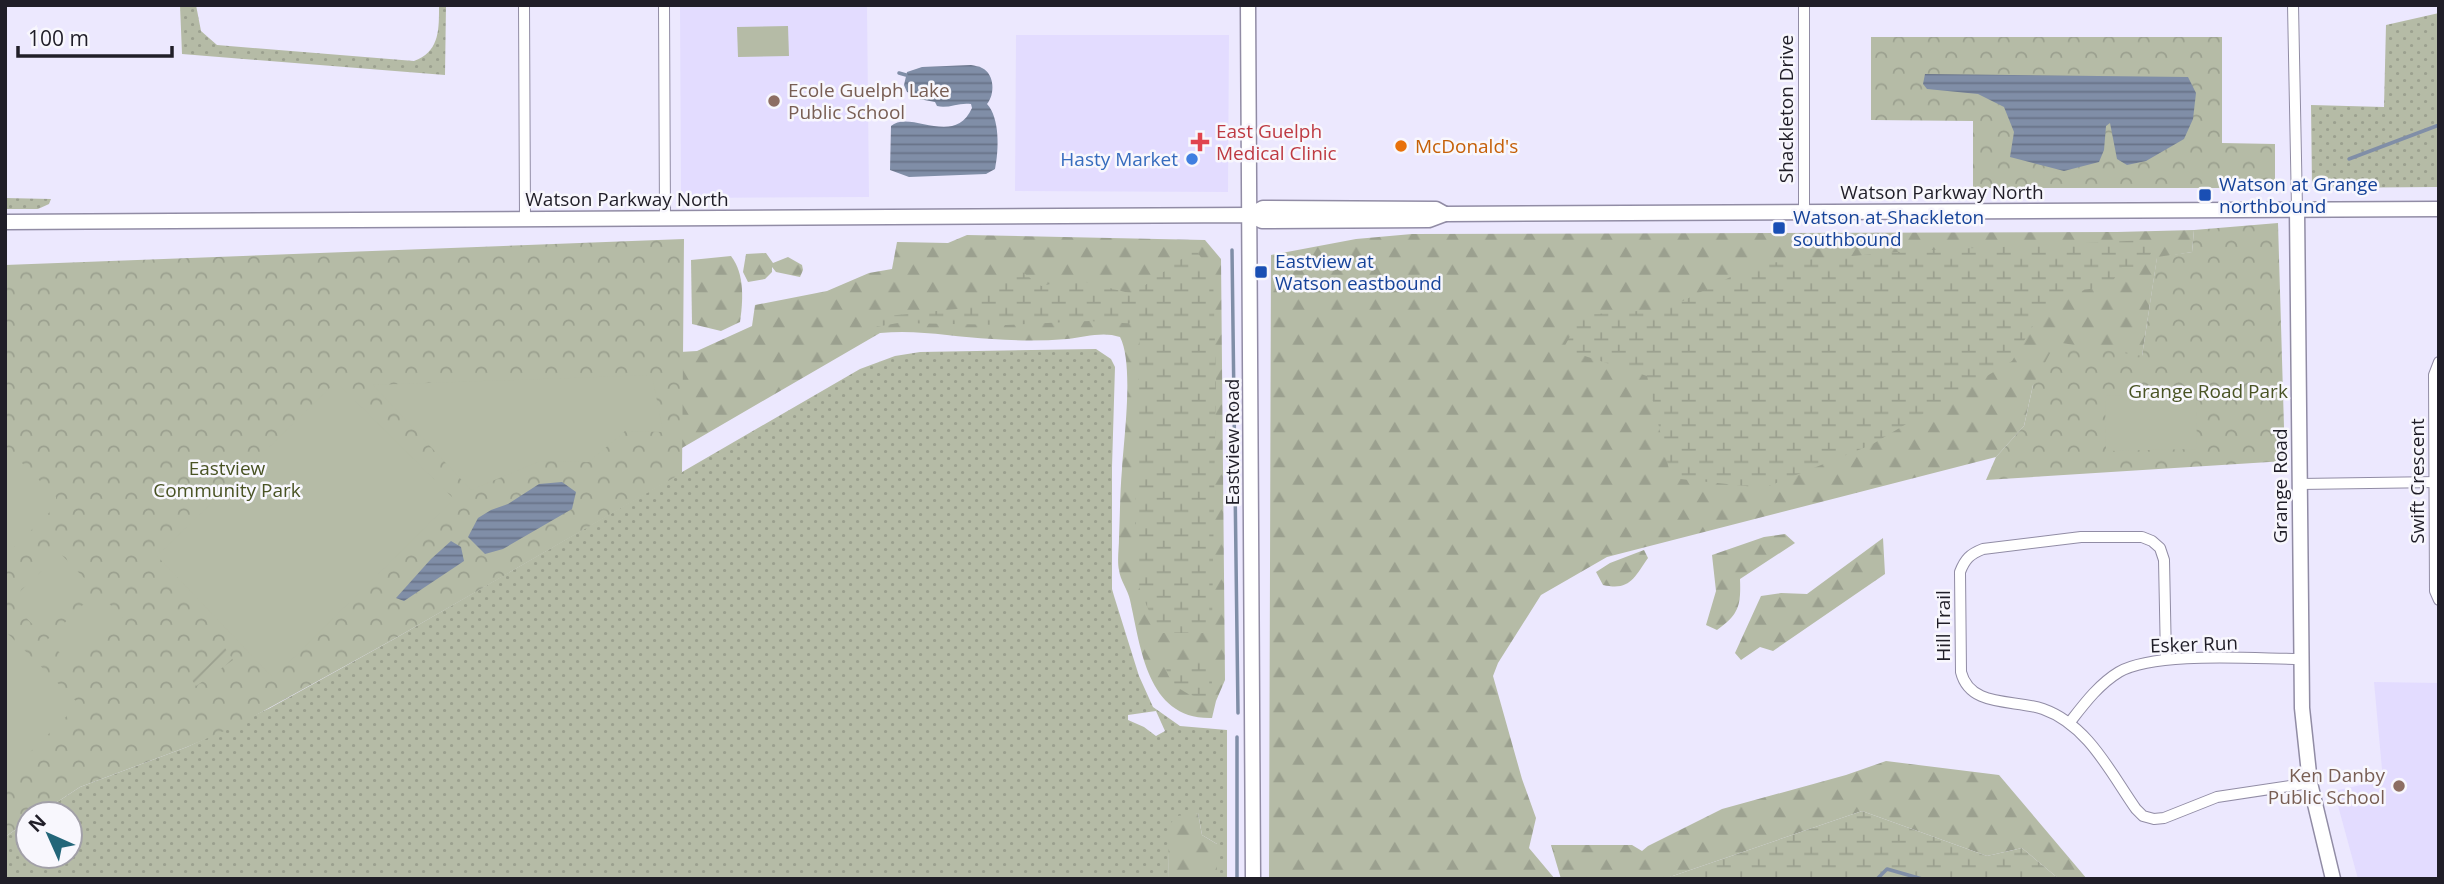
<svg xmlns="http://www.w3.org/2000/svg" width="2444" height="884" font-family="'Open Sans',sans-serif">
	<defs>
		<pattern id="grass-dots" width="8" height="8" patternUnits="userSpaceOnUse" patternTransform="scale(1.75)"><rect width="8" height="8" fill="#b5bba6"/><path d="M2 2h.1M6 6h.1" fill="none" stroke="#9ba08f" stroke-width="1.8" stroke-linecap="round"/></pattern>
		<pattern id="forest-firs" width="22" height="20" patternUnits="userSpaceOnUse" patternTransform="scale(1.75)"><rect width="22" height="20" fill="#b5bba6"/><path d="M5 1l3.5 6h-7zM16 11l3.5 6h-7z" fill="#9ba08f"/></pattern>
		<pattern id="wetland-marsh" width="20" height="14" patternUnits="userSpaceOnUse" patternTransform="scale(1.75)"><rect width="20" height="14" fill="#b5bba6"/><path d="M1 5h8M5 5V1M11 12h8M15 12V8" fill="none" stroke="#9ba08f"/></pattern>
		<pattern id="park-crowns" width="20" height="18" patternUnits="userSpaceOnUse" patternTransform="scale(1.75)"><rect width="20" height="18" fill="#b5bba6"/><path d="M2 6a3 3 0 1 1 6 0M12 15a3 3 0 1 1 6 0" fill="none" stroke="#9ba08f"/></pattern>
		<pattern id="garden-furrows" width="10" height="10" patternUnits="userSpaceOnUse" patternTransform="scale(1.75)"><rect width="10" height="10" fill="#b5bba6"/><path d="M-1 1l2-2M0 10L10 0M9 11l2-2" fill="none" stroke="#9ba08f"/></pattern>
		<pattern id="water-rules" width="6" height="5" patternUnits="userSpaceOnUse" patternTransform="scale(1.75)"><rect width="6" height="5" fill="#808ea7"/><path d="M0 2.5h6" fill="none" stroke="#687388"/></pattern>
	</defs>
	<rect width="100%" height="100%" fill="#ece8fe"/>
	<g fill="#e3dcff">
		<polygon points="680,5 867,5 869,197 681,198"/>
		<polygon points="1016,35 1229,35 1228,192 1015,191"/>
		<polygon points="2374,682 2439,683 2439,879 2358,879 2334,791 2383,780"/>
	</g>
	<g fill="url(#grass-dots)" fill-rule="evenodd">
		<path d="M180 5H196L201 31 217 45 414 61C440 52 439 29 439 5H446L445 75 182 54Z"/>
		<polygon points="2439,13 2439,187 2312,188 2311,105 2384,107 2386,25"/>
		<polygon points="5,198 51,199 49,204 38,209 5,209"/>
		<path d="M1096 349 1111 359 1115 367 1112 467V589L1114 596 1139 676 1153 707 1180 726 1227 730V879H1217V844L1202 835 1198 813 1170 825 1168 879H5V837L28 821V856H70V814H39L80 787 187 747 270 708 394 639 860 369 895 356 920 352ZM1156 711 1165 731 1156 736 1144 727 1128 720V715Z"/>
	</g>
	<g fill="url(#forest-firs)">
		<polygon points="2194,230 2192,252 2157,258 2142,356 2033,385 2024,426 1996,457 1607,557 1541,595 1498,663 1493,676 1522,779 1536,818 1529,848 1555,879 1269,879 1271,255 1356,239 1412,234 2117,232"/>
		<path d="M967 235 1205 240 1221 259 1225 680 1216 701 1212 718C1147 720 1141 648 1130 600 1128 590 1120 580 1119 570 1117 561 1119 548 1119 538 1120 515 1120 492 1122 469 1124 437 1134 364 1120 337 1103 331 1085 337 1067 339 1042 341 1017 341 992 339 954 337 918 329 880 333L682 448 680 352 697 351 752 326 755 305 827 291 869 273 892 269 897 242 948 243Z"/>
		<polygon points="766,253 773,263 788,257 802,265 803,270 800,277 776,272 772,267 772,272 765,279 748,282 743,272 746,254"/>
		<path d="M731 256C745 274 743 301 740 322L721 331 692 324 691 260Z"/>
		<path d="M1785 534 1795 543 1740 579C1741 606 1739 614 1717 630L1706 625 1716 591 1712 555 1764 537Z"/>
		<polygon points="1883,538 1885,574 1773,651 1760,647 1741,660 1735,653 1761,596 1781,593 1807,594"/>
		<path d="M1644 550 1648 558C1634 578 1630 591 1603 585L1596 572 1610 563Z"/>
		<polygon points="1886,761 1999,775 2087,879 2059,879 2022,848 1987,856 1862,811 1664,879 1561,879 1551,845 1632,845 1642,851 1648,846 1722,809 1846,775"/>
		<polygon points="1198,813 1202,835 1217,844 1217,879 1168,879 1169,825 1177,816"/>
	</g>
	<g fill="url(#wetland-marsh)">
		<polygon points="2148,240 2156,246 2142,267 2122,267 2110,285 2050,297 2012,361 1871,445 1764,488 1671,478 1647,376 1563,349 1582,315 1667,309 1756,264 1911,251"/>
		<polygon points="1195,249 1213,274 1216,379 1212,625 1203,633 1158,633 1139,587 1135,526 1140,324 1089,321 1006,325 898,323 859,330 877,317 957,309 983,296 996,280 1021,271 1041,286 1074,279 1133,294"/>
		<path d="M1166 659 1211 663 1212 685 1208 699C1188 698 1162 682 1166 659Z"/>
		<polygon points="1862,811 1987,856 2022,848 2059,879 1664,879"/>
	</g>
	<g fill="url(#park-crowns)">
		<polygon points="1871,37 2222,37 2222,143 2275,144 2275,188 1973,188 1973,121 1871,120"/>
		<polygon points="2278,223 2285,461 1986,480 1996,457 2024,426 2033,385 2056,342 2142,356 2157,257 2192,252 2194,230"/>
		<polygon points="684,239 682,473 394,639 238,725 187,747 80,787 39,814 28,814 28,821 5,837 5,265"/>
	</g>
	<polygon fill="url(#garden-furrows)" points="225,648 233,660 196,686 188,674"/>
	<g fill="#b5bba6">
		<polygon points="788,26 789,56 738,57 737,27"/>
		<polygon points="652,375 663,432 625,431 589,462 540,461 471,490 373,385"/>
		<polygon points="336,382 454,499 273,678 157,556"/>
		<polygon points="2196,394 2197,449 2106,451 2105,396"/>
		<polygon points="5,446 56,497 56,506 5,556"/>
		<polygon points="60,553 85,579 36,628 10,601"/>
		<polygon points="97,591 123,618 73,666 47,640"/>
		<polygon points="5,631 79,704 5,777"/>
	</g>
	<g fill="url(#water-rules)">
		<path d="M971 65C975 66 979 66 982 68 995 74 995 95 987 104 1000 118 999 150 995 169L986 174 909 177 890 170 891 126C910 109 954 148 972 108L971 104C959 102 948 109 937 106L935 102 919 99 916 95 907 92 904 85 907 72 922 67Z"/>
		<polygon points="1925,74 2188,77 2196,93 2193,119 2184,139 2146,161 2127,165 2117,159 2110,123 2106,126 2104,150 2099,162 2064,171 2010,157 2014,132 2004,107 1978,94 1927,89 1923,84"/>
		<polygon points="562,482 576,492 572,509 503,549 485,554 468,537 478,518 491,510 508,504 539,484"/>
		<polygon points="451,541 461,547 464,561 404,601 396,598 431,559"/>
	</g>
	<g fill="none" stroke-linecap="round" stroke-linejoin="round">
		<g stroke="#808ea7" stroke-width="3.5">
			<polyline points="899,73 906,75"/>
			<polyline points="2349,159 2439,125"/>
			<polyline points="1232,250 1238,713"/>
			<polyline points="1237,879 1237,737"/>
			<polyline points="1877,879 1887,869 1922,879"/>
		</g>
		<defs>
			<g id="street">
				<polyline points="524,5 525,219"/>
				<polyline points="664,5 665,219"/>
				<polyline points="2293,5 2297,209"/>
				<polyline points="1804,212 1804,5"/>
				<polyline points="2439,362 2434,375 2435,591 2439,600"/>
				<polyline points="2300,484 2439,482"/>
				<path d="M2166 659 2164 560 2160 548 2152 541 2142 537H2081L1983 549C1970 554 1965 559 1960 572L1961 672C1970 708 2014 699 2043 709 2088 725 2110 772 2136 809L2143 816 2154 819 2164 818 2217 797 2310 783"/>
				<path d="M2070 722C2084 704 2099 684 2119 672 2156 651 2255 659 2300 659"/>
			</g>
			<g id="secondary">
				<polyline points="1248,5 1253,879"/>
				<polyline points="2297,209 2302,708 2310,783 2333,879"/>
				<polyline points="1250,215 1263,208 1436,209 1445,214"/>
				<polyline points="5,222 1250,215 1262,221 1429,220 1445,214 2439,209"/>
			</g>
		</defs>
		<use href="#street" stroke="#918ca5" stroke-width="12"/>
		<use href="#secondary" stroke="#918ca5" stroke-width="17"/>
		<use href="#street" stroke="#fff" stroke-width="10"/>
		<use href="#secondary" stroke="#fff" stroke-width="14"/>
	</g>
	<g fill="#8d6e63" stroke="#f8f7fd" stroke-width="2.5">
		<circle cx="774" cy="101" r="7"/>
		<circle cx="2399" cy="786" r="7"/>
	</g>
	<path fill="#e0444e" stroke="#f8f7fd" stroke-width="2.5" d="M1196.5 131.5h7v7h7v7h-7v7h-7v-7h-7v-7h7z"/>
	<circle fill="#e8710a" stroke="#f8f7fd" stroke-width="2.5" cx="1401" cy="146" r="7"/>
	<circle fill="#3f7fe0" stroke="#f8f7fd" stroke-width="2.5" cx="1192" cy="159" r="7"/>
	<g fill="#1a4fb4" stroke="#f8f7fd" stroke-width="2.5">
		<rect x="2198" y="188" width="14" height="14" rx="3.5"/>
		<rect x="1772" y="221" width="14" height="14" rx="3.5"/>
		<rect x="1254" y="265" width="14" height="14" rx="3.5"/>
	</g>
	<g text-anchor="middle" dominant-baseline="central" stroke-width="5" stroke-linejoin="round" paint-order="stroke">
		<g font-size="19" fill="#785e54" stroke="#f8f7fd" text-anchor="start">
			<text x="788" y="90">Ecole Guelph Lake<tspan x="788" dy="22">Public School</tspan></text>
			<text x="2385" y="775" text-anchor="end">Ken Danby<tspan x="2385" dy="22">Public School</tspan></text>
		</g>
		<g font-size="19" fill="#201e28" stroke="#f8f7fd">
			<text transform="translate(1786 109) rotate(-90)">Shackleton Drive</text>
			<text x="1942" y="192">Watson Parkway North</text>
			<text x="627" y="199">Watson Parkway North</text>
			<text transform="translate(1232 442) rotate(-90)">Eastview Road</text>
			<text transform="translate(2417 481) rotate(-90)">Swift Crescent</text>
			<text transform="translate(2280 486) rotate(-90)">Grange Road</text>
			<text transform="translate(1943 626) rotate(-90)">Hill Trail</text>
			<text transform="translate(2194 644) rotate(-2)">Esker Run</text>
		</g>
		<g font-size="19" fill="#be3a42" stroke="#f8f7fd" text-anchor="start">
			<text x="1216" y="131">East Guelph<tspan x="1216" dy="22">Medical Clinic</tspan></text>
		</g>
		<g font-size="19" fill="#c56008" stroke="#f8f7fd" text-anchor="start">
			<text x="1415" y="146">McDonald's</text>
		</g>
		<g font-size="19" fill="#366cbe" stroke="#f8f7fd" text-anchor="end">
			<text x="1178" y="159">Hasty Market</text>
		</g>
		<g font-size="19" fill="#164399" stroke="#f8f7fd" text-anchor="start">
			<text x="2219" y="184">Watson at Grange<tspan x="2219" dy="22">northbound</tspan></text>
			<text x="1793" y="217">Watson at Shackleton<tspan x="1793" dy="22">southbound</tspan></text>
			<text x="1275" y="261">Eastview at<tspan x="1275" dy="22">Watson eastbound</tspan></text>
		</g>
		<g font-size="19" fill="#495324" stroke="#f8f7fd">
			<text x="2208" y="391">Grange Road Park</text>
			<text x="227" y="468">Eastview<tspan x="227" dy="22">Community Park</tspan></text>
		</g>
	</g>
	<rect width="2444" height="884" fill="none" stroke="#201e28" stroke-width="14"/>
	<g transform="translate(49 835) rotate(315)"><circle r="33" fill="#f8f7fd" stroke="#a2a0a8" stroke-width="2"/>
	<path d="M0-5L12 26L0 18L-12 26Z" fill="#236679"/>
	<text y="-10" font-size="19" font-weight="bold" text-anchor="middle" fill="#201e28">N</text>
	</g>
	<path d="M18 46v10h154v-10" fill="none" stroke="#201e28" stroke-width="3.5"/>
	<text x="28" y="46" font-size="21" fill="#201e28" stroke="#f8f7fd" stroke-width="5" paint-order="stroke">100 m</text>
</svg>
